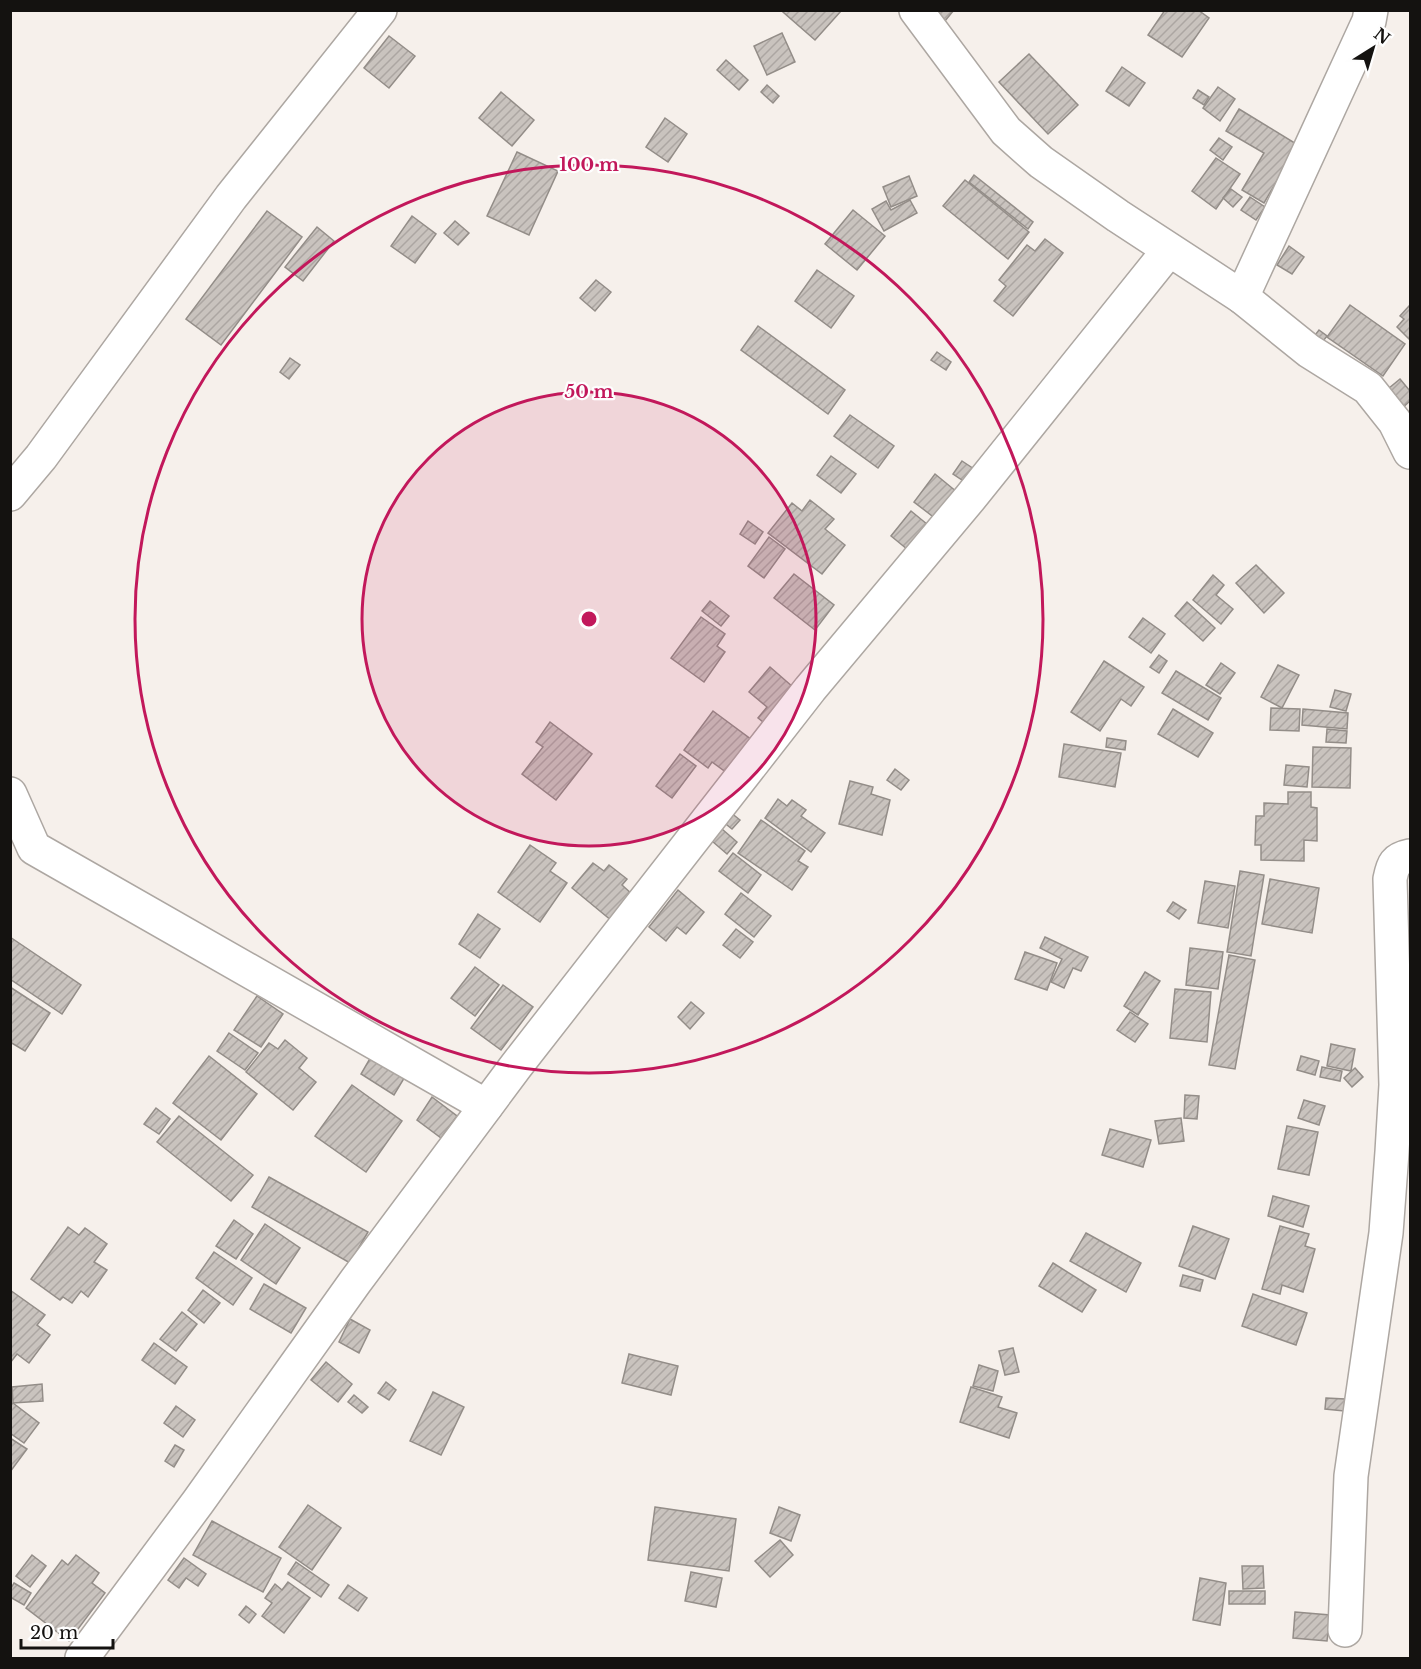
<svg xmlns="http://www.w3.org/2000/svg" width="1421" height="1669" font-family="'Libre Baskerville',serif">
	<defs>
		<pattern id="building-hatch" width="6" height="6" patternUnits="userSpaceOnUse" patternTransform="scale(1.5)"><rect width="6" height="6" fill="#c9c3be"/><path d="M-1 1l2-2M0 6l6-6M5 7l2-2" fill="none" stroke="#aca6a2"/></pattern>
	</defs>
	<rect width="100%" height="100%" fill="#f6f0eb"/>
	<g fill="url(#building-hatch)" stroke="#938d88" stroke-width="1.5">
		<polygon points="784,10 840,10 841,11 815,40 783,12"/>
		<polygon points="933,10 954,10 945,21"/>
		<polygon points="1165,10 1198,10 1209,18 1182,57 1148,35"/>
		<polygon points="782,33 795,62 767,75 754,46"/>
		<polygon points="389,36 415,56 389,88 364,68"/>
		<polygon points="1029,54 1078,105 1048,134 999,82"/>
		<polygon points="726,60 748,80 739,90 717,70"/>
		<polygon points="1122,67 1145,83 1129,106 1106,91"/>
		<polygon points="767,85 779,96 773,103 761,92"/>
		<polygon points="1218,87 1235,99 1220,121 1203,108"/>
		<polygon points="1198,90 1209,97 1204,105 1193,98"/>
		<polygon points="501,92 534,120 512,146 479,118"/>
		<polygon points="1239,109 1298,145 1264,203 1242,190 1264,153 1226,131"/>
		<polygon points="665,118 687,134 668,162 646,147"/>
		<polygon points="1219,138 1232,147 1223,160 1210,150"/>
		<polygon points="517,152 558,171 529,235 487,216"/>
		<polygon points="1216,158 1240,174 1216,209 1192,191"/>
		<polygon points="974,175 1033,222 1028,229 969,182"/>
		<polygon points="909,176 917,196 891,207 883,187"/>
		<polygon points="965,180 1029,232 1008,259 943,206"/>
		<polygon points="1231,189 1242,197 1233,207 1223,198"/>
		<polygon points="1250,197 1265,207 1256,220 1241,210"/>
		<polygon points="910,200 917,213 884,231 872,209 886,201 891,210"/>
		<polygon points="853,210 885,236 857,270 825,244"/>
		<polygon points="267,211 302,237 221,345 186,319"/>
		<polygon points="412,216 436,234 415,263 391,246"/>
		<polygon points="455,221 469,233 458,245 444,233"/>
		<polygon points="317,227 334,241 303,281 285,267"/>
		<polygon points="1045,239 1063,253 1013,316 994,301 1006,286 999,280 1027,245 1035,251"/>
		<polygon points="1289,246 1304,257 1292,274 1277,265"/>
		<polygon points="817,270 854,296 831,328 795,301"/>
		<polygon points="596,280 611,292 595,311 580,298"/>
		<polygon points="1350,305 1405,344 1383,376 1327,337"/>
		<polygon points="1410,305 1410,340 1397,327 1404,319 1400,316"/>
		<polygon points="758,326 845,390 828,414 741,350"/>
		<polygon points="1319,330 1327,336 1317,349 1309,343"/>
		<polygon points="937,352 951,362 946,370 931,360"/>
		<polygon points="290,358 300,365 289,379 280,372"/>
		<polygon points="1400,379 1410,391 1410,401 1399,411 1383,393"/>
		<polygon points="850,415 894,446 878,468 834,436"/>
		<polygon points="831,456 856,474 841,493 817,475"/>
		<polygon points="962,461 977,471 968,484 953,474"/>
		<polygon points="935,474 957,492 936,519 914,502"/>
		<polygon points="810,500 834,519 825,529 845,545 822,574 768,533 792,503 802,511"/>
		<polygon points="911,511 933,529 913,554 891,536"/>
		<polygon points="748,521 763,532 755,544 740,534"/>
		<polygon points="769,537 785,549 764,578 748,566"/>
		<polygon points="1256,565 1284,593 1264,613 1236,583"/>
		<polygon points="794,574 834,605 815,630 774,598"/>
		<polygon points="1213,575 1224,585 1216,595 1233,609 1221,624 1193,600"/>
		<polygon points="710,601 729,616 721,626 702,611"/>
		<polygon points="1187,602 1215,628 1203,641 1175,616"/>
		<polygon points="701,617 725,634 717,646 725,652 704,682 671,658"/>
		<polygon points="1143,618 1165,634 1151,653 1129,637"/>
		<polygon points="1159,655 1167,661 1159,673 1150,667"/>
		<polygon points="1104,661 1144,687 1131,706 1121,699 1100,731 1071,712"/>
		<polygon points="1221,663 1235,673 1220,694 1206,685"/>
		<polygon points="1278,665 1299,675 1282,708 1261,697"/>
		<polygon points="770,667 801,694 772,729 758,718 767,707 749,692"/>
		<polygon points="1176,671 1221,698 1208,720 1162,693"/>
		<polygon points="1335,690 1351,694 1346,711 1330,707"/>
		<polygon points="1271,708 1300,709 1299,731 1270,730"/>
		<polygon points="1173,709 1213,733 1198,757 1158,734"/>
		<polygon points="1303,709 1348,713 1347,729 1302,725"/>
		<polygon points="713,711 752,740 727,773 712,762 708,768 684,750"/>
		<polygon points="550,722 592,754 556,800 522,774 543,747 536,742"/>
		<polygon points="1327,729 1347,731 1346,743 1326,742"/>
		<polygon points="1107,738 1126,741 1125,750 1106,747"/>
		<polygon points="1064,744 1121,753 1115,787 1059,777"/>
		<polygon points="1313,747 1351,748 1350,788 1312,787"/>
		<polygon points="680,754 696,766 672,798 656,786"/>
		<polygon points="1286,765 1309,767 1307,787 1284,785"/>
		<polygon points="895,769 909,780 901,790 887,780"/>
		<polygon points="850,781 873,787 871,794 890,800 882,835 839,824"/>
		<polygon points="1288,792 1311,792 1311,807 1317,808 1317,841 1304,840 1304,861 1261,860 1261,845 1255,845 1256,816 1264,816 1264,803 1288,804"/>
		<polygon points="778,799 787,806 792,800 806,810 801,816 825,833 811,852 765,818"/>
		<polygon points="730,812 740,820 732,829 722,821"/>
		<polygon points="761,820 805,851 798,861 808,867 792,890 738,853"/>
		<polygon points="715,823 737,842 727,854 705,835"/>
		<polygon points="530,845 556,863 550,871 567,883 540,922 498,892"/>
		<polygon points="733,853 761,875 748,893 719,871"/>
		<polygon points="593,863 604,871 609,865 627,879 622,885 633,895 612,921 572,888"/>
		<polygon points="1240,871 1264,875 1251,956 1227,952"/>
		<polygon points="1270,879 1319,888 1312,933 1262,924"/>
		<polygon points="1205,881 1235,886 1228,928 1198,923"/>
		<polygon points="678,890 704,912 686,934 677,927 666,941 649,927"/>
		<polygon points="741,893 771,916 754,937 725,914"/>
		<polygon points="1173,902 1186,910 1179,919 1167,911"/>
		<polygon points="478,914 500,929 480,958 459,944"/>
		<polygon points="736,929 753,942 740,958 723,945"/>
		<polygon points="10,937 81,985 62,1014 10,979"/>
		<polygon points="1045,937 1088,957 1081,971 1073,968 1064,988 1051,982 1062,959 1040,948"/>
		<polygon points="1190,948 1223,952 1218,989 1186,985"/>
		<polygon points="1025,952 1057,963 1047,990 1015,979"/>
		<polygon points="1229,955 1255,960 1235,1069 1209,1065"/>
		<polygon points="475,967 499,985 475,1016 451,998"/>
		<polygon points="1145,972 1160,981 1138,1015 1124,1006"/>
		<polygon points="503,985 533,1007 501,1050 471,1028"/>
		<polygon points="10,987 50,1013 25,1051 10,1042"/>
		<polygon points="1175,989 1211,992 1207,1042 1170,1038"/>
		<polygon points="257,996 283,1014 261,1047 234,1030"/>
		<polygon points="691,1002 704,1013 690,1029 678,1017"/>
		<polygon points="1130,1012 1148,1024 1135,1042 1117,1030"/>
		<polygon points="229,1033 258,1053 245,1070 217,1051"/>
		<polygon points="285,1040 307,1058 299,1068 316,1082 293,1110 246,1072 269,1043 278,1049"/>
		<polygon points="1331,1044 1355,1049 1351,1071 1327,1066"/>
		<polygon points="372,1055 406,1075 394,1095 361,1074"/>
		<polygon points="209,1056 257,1094 221,1140 173,1103"/>
		<polygon points="1301,1056 1319,1061 1315,1075 1297,1070"/>
		<polygon points="1322,1067 1342,1071 1340,1081 1320,1077"/>
		<polygon points="1355,1068 1363,1077 1352,1087 1344,1078"/>
		<polygon points="352,1085 402,1121 366,1172 315,1136"/>
		<polygon points="1185,1095 1199,1096 1197,1119 1184,1118"/>
		<polygon points="432,1097 457,1116 441,1138 417,1120"/>
		<polygon points="1304,1100 1325,1106 1319,1125 1298,1118"/>
		<polygon points="156,1108 170,1119 159,1134 144,1124"/>
		<polygon points="179,1116 253,1175 231,1201 157,1142"/>
		<polygon points="1181,1118 1184,1141 1159,1144 1155,1121"/>
		<polygon points="1287,1126 1318,1132 1309,1175 1278,1169"/>
		<polygon points="1110,1129 1151,1140 1143,1167 1102,1155"/>
		<polygon points="269,1177 368,1232 350,1263 252,1207"/>
		<polygon points="1273,1196 1309,1206 1303,1227 1268,1216"/>
		<polygon points="234,1220 253,1234 236,1259 216,1246"/>
		<polygon points="265,1224 300,1248 276,1284 241,1260"/>
		<polygon points="1193,1226 1229,1239 1215,1279 1179,1266"/>
		<polygon points="1280,1226 1309,1234 1305,1246 1315,1249 1303,1292 1282,1285 1280,1294 1262,1289"/>
		<polygon points="68,1227 79,1235 85,1228 107,1244 94,1262 107,1270 88,1297 81,1291 72,1303 63,1297 60,1300 31,1279"/>
		<polygon points="1086,1233 1141,1263 1126,1292 1070,1261"/>
		<polygon points="214,1252 252,1278 233,1305 196,1278"/>
		<polygon points="1053,1263 1096,1290 1082,1312 1039,1286"/>
		<polygon points="1183,1275 1203,1280 1200,1291 1180,1286"/>
		<polygon points="264,1284 306,1308 291,1333 250,1309"/>
		<polygon points="10,1290 45,1315 37,1325 50,1335 29,1363 17,1354 10,1363"/>
		<polygon points="203,1290 220,1303 204,1323 188,1310"/>
		<polygon points="1253,1294 1307,1313 1296,1345 1242,1326"/>
		<polygon points="182,1312 197,1324 176,1351 160,1339"/>
		<polygon points="350,1319 370,1330 359,1353 339,1342"/>
		<polygon points="154,1343 187,1367 175,1384 142,1360"/>
		<polygon points="1013,1348 1019,1372 1005,1375 999,1351"/>
		<polygon points="629,1354 678,1366 671,1395 622,1383"/>
		<polygon points="326,1362 352,1384 338,1402 311,1380"/>
		<polygon points="979,1365 998,1371 993,1391 973,1386"/>
		<polygon points="386,1382 396,1390 389,1400 378,1393"/>
		<polygon points="42,1384 43,1401 13,1403 12,1387"/>
		<polygon points="971,1387 1002,1397 998,1407 1017,1413 1009,1438 960,1422"/>
		<polygon points="433,1392 464,1407 441,1455 410,1441"/>
		<polygon points="354,1395 368,1407 362,1413 348,1402"/>
		<polygon points="1326,1398 1345,1399 1344,1411 1325,1409"/>
		<polygon points="13,1403 39,1423 24,1443 10,1433 10,1406"/>
		<polygon points="176,1406 195,1420 183,1437 164,1423"/>
		<polygon points="10,1438 27,1449 10,1472"/>
		<polygon points="175,1445 184,1450 174,1467 165,1461"/>
		<polygon points="308,1505 341,1528 312,1570 279,1547"/>
		<polygon points="655,1507 736,1519 729,1571 648,1560"/>
		<polygon points="779,1507 800,1515 791,1541 770,1533"/>
		<polygon points="212,1521 281,1558 263,1592 193,1555"/>
		<polygon points="780,1540 793,1555 770,1577 755,1561"/>
		<polygon points="32,1555 46,1566 30,1587 16,1576"/>
		<polygon points="76,1555 99,1573 92,1583 105,1593 69,1641 26,1608 62,1560 68,1565"/>
		<polygon points="184,1558 206,1574 198,1586 186,1578 179,1588 168,1580"/>
		<polygon points="296,1562 329,1585 321,1597 288,1574"/>
		<polygon points="1242,1566 1263,1566 1264,1588 1243,1589"/>
		<polygon points="691,1572 722,1578 716,1607 685,1601"/>
		<polygon points="1200,1578 1226,1583 1220,1625 1193,1620"/>
		<polygon points="288,1582 310,1598 284,1633 262,1616 272,1603 265,1598 275,1584 282,1590"/>
		<polygon points="14,1583 31,1593 24,1605 10,1597 10,1590"/>
		<polygon points="348,1585 367,1598 358,1611 339,1598"/>
		<rect x="1229" y="1591" width="36" height="13"/>
		<polygon points="246,1606 256,1614 249,1623 239,1615"/>
		<polygon points="1295,1612 1330,1615 1327,1641 1293,1638"/>
	</g>
	<g fill="none" stroke-linecap="round" stroke-linejoin="round">
		<defs>
			<g id="street">
				<polyline points="916,10 1006,131 1041,162 1118,216 1242,297 1309,351 1368,388 1395,422 1410,452"/>
				<polyline points="1242,297 1369,21 1371,10"/>
				<polyline points="10,494 41,457 231,197 380,10"/>
				<polyline points="10,794 34,848 486,1106"/>
				<path d="M1345 1630 1351 1476 1386 1233 1392 1152 1396 1085 1390 879C1393 864 1395 859 1410 856"/>
				<polyline points="82,1658 198,1502 355,1282 516,1066 810,689 970,498 1169,250"/>
			</g>
		</defs>
		<use href="#street" stroke="#ada7a2" stroke-width="36"/>
		<use href="#street" stroke="#fff" stroke-width="33"/>
	</g>
	<circle cx="589" cy="619" r="227" fill="#c2185b" fill-opacity=".12"/>
	<g fill="none" stroke="#c2185b" stroke-width="3">
		<circle cx="589" cy="619" r="227"/>
		<circle cx="589" cy="619" r="454"/>
	</g>
	<circle cx="589" cy="619" r="9" fill="#c2185b" stroke="#fefefe" stroke-width="3"/>
	<g font-size="18" text-anchor="middle" font-weight="bold" fill="#c2185b" stroke="#fefefe" stroke-width="4.5" stroke-linejoin="round" paint-order="stroke">
		<text x="589" y="171">100 m</text>
		<text x="589" y="398">50 m</text>
	</g>
	<rect width="1421" height="1669" fill="none" stroke="#141210" stroke-width="24"/>
	<g transform="translate(1373 48) rotate(37)" stroke="#fefefe" stroke-width="4.5" paint-order="stroke">
	<path d="M0-4.5L10 22L0 15L-10 22Z" fill="#141210"/>
	<text y="-9" font-size="16" font-weight="bold" text-anchor="middle" fill="#141210">N</text>
	</g>
	<path d="M21 1639v9h92v-9" fill="none" stroke="#141210" stroke-width="3"/>
	<text x="30" y="1639" font-size="18" fill="#141210" stroke="#fefefe" stroke-width="4.5" paint-order="stroke">20 m</text>
</svg>
